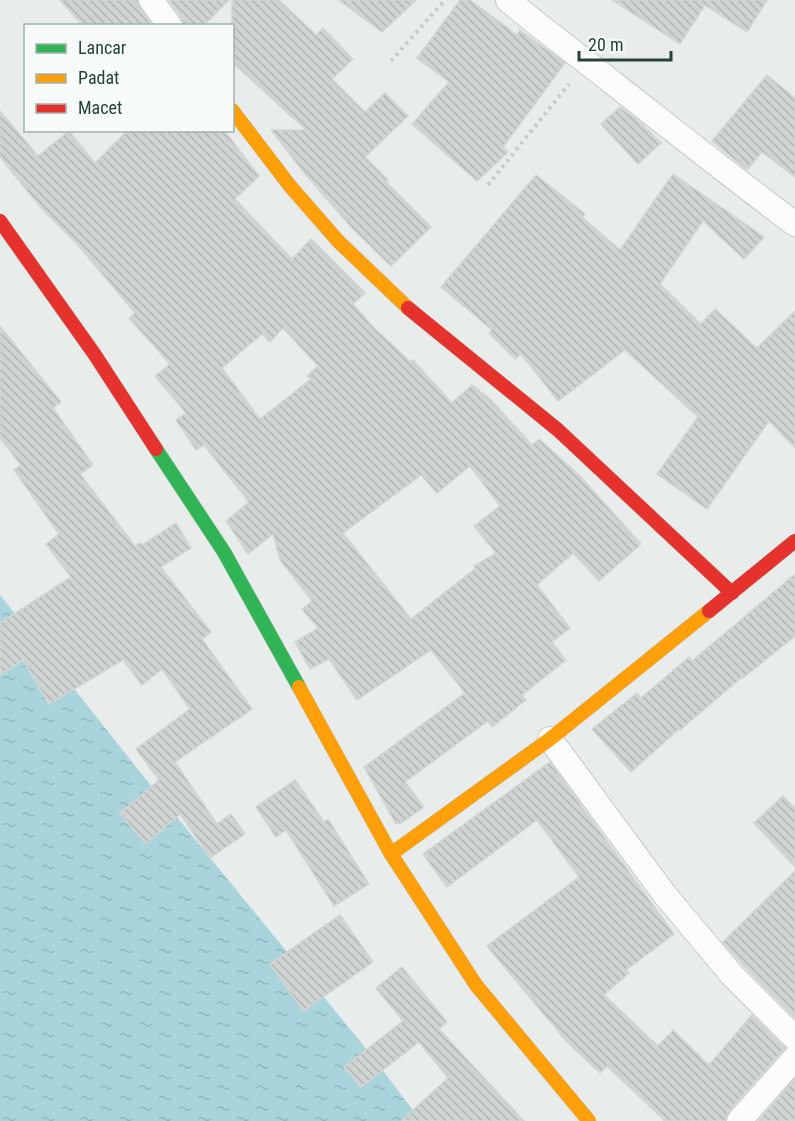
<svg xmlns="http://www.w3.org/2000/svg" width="795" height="1121" font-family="'Roboto Condensed',sans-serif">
	<defs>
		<pattern id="water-ripples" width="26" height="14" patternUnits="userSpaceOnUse" patternTransform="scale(1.5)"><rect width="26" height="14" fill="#a9d4db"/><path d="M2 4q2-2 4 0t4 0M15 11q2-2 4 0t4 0" fill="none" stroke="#91b7bd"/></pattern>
		<pattern id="building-back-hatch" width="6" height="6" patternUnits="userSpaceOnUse" patternTransform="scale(1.5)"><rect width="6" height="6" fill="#cfd4d2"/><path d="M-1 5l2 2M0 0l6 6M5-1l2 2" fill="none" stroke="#b2b7b5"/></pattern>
	</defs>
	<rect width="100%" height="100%" fill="#e8edeb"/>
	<polygon fill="url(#water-ripples)" points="0,595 140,772 372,1056 421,1121 0,1121"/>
	<g fill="url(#building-back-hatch)" stroke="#d1d6d4" stroke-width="1.5" fill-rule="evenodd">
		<polygon points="60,0 137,0 140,8 152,26 83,26"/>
		<polygon points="169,0 229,0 203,26 184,26 182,18"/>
		<polygon points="232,0 279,0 316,35 323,28 353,59 332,79 365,112 385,93 408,116 365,157 388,180 386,182 431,227 391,266 352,228 305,174 271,130 306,130 232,62"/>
		<polygon points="339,0 416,0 382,32"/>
		<polygon points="460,0 470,0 517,35 520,30 565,63 503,147 508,152 477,181 412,124 449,82 417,58"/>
		<polygon points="612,0 767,0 747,32 705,5 680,44"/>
		<polygon points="767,75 795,98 795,177 762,152 747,170 712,141"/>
		<polygon points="620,107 642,124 661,143 638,164 601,124"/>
		<path d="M0 111 38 156 69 131 95 163 128 130H224L259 176 235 199 292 259 311 239 365 293 353 304 374 328 411 362 413 360 452 403 472 385 491 400 532 445 539 439 580 476 641 544 599 581 573 553 537 585 570 628 552 642 566 660 522 695 526 700 492 727 488 721 405 782 424 807 400 824 398 822 396 824 364 767 465 693 431 650 357 700 329 659 310 669 295 642 318 628 302 609 312 601 280 560 273 534 248 554 226 521 249 502 204 445 196 450 176 420 186 413 155 376 170 364 129 318 135 313 77 244 42 209 0 157ZM283 328 318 366 307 376 311 379 260 419 222 368 262 334 270 342ZM470 466 500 506 474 526 496 553 474 566 476 568 411 619 343 533 421 475 437 493Z"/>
		<polygon points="673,174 764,237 744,259 703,221 660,284 701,324 715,309 757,348 795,311 795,448 769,421 707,509 657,474 698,417 625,350 558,401 521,354 515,359 489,333 492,330 441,287 536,175 585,214 582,217 620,250"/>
		<polygon points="0,326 61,402 53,408 93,465 80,474 135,546 140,543 142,545 176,523 191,548 161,567 211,632 202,639 252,709 175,762 217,824 231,814 245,834 210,858 180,814 146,844 120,813 159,780 136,749 190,709 162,669 142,685 123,660 49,704 23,660 0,675 0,623 71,577 46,544 59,534 14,470 21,465 0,438"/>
		<polygon points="795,574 795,636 743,678 742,677 680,730 679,729 631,772 592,729 637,693 641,698 689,657 692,661"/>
		<polygon points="550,762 674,934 626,970 629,973 604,995 658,1046 673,1030 709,1065 752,1015 785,1048 728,1112 725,1121 665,1121 607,1066 600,1073 567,1042 487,946 579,877 537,820 447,887 423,854"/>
		<polygon points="295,780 324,822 328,819 369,884 334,906 286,830 276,837 256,807"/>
		<polygon points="783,796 795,808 795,867 754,823"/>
		<polygon points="795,871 795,1018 743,965 723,942"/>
		<polygon points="340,915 373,962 303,1011 270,964"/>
		<polygon points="402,967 447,1022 439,1029 524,1121 401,1121 448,1078 419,1042 361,1087 344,1067 403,1021 376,988"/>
		<polygon points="795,1079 795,1121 758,1121"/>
	</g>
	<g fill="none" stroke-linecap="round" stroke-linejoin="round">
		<defs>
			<g id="street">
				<polyline points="151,0 170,26"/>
				<path d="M508 0C542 29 578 55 613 83 673 130 733 178 795 224"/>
				<polyline points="550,739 665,895 732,975 795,1038"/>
				<polyline points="739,1121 795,1058"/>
			</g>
			<polyline id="fast" points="156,449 224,552 299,687"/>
			<g id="slow">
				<polyline points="232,110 290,186 338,241 408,308"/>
				<polyline points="299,687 391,854 476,985 589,1121"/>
				<polyline points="391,854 550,739 709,611"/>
			</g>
			<g id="jam">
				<polyline points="0,221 95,355 156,449"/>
				<polyline points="408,308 558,430 732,593"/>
				<polyline points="709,611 795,541"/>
			</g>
		</defs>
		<use href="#street" stroke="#c5cac8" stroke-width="26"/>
		<use href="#fast" stroke="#c3cbc8" stroke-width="15"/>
		<use href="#slow" stroke="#c3cbc8" stroke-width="15"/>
		<use href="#jam" stroke="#c3cbc8" stroke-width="15"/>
		<g stroke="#c3ccca" stroke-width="4" stroke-dasharray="3 4.5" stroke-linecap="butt">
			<polyline points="391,61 445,0"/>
			<polyline points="488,185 569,84"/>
		</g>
		<use href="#street" stroke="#fcfcfc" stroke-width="24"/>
		<use href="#fast" stroke="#30b455" stroke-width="14"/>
		<use href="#slow" stroke="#ff9f0a" stroke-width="14"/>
		<use href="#jam" stroke="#e5322d" stroke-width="14"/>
	</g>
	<rect x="24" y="24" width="210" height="108" fill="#f7fbf9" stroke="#a3b1ad" stroke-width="1.5"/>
	<rect x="36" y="44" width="30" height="9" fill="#30b455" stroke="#a3b1ad" stroke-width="1.5"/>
	<text x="78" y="54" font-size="18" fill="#24423a">Lancar</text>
	<rect x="36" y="74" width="30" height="9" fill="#ff9f0a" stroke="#a3b1ad" stroke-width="1.5"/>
	<text x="78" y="84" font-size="18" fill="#24423a">Padat</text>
	<rect x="36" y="104" width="30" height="9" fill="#e5322d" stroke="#a3b1ad" stroke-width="1.5"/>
	<text x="78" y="114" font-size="18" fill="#24423a">Macet</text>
	<path d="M579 51v9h92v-9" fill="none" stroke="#24423a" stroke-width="3"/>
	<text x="588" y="51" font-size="18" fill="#24423a" stroke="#f7fbf9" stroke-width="4.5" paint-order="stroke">20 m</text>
</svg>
